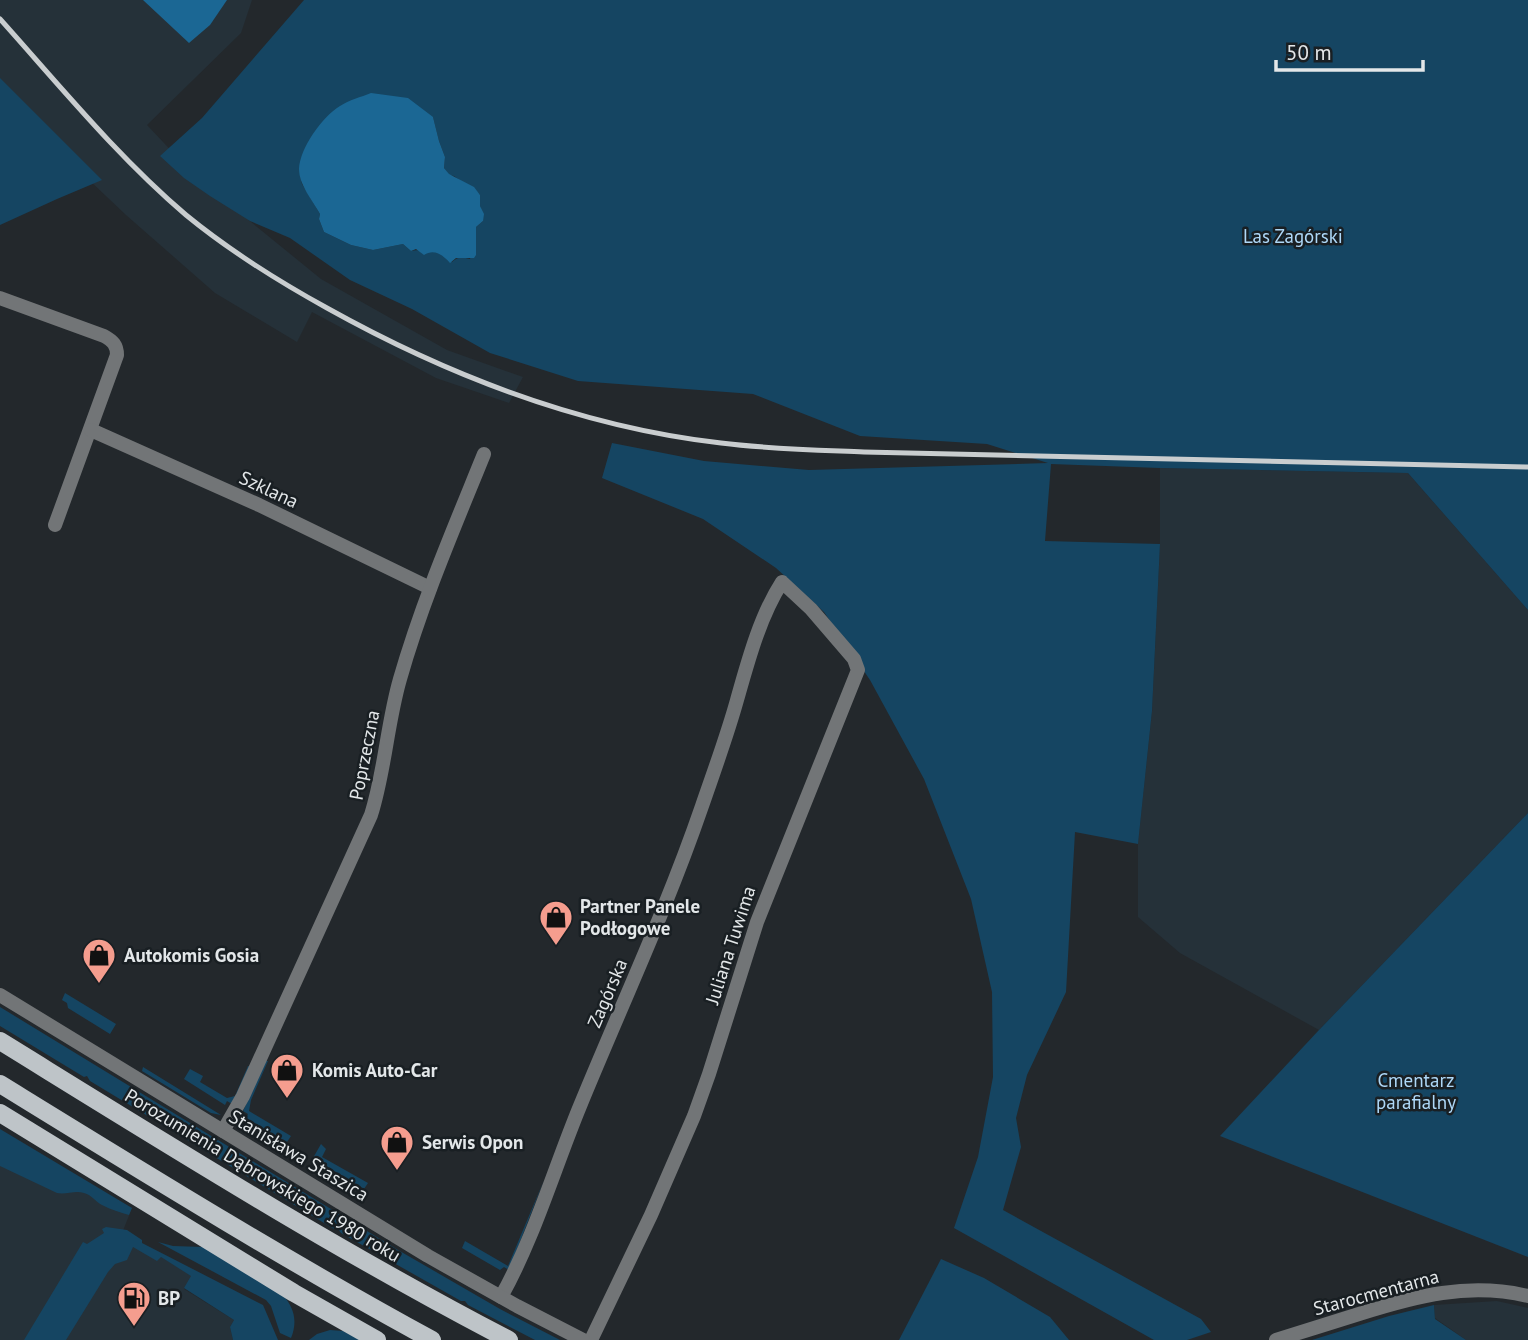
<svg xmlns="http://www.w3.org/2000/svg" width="1528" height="1340" font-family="'PT Sans',sans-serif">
	<rect width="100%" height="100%" fill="#23282c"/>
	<g fill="#253139">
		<polygon points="0,0 252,0 241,33 147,125 197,178 321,279 447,350 523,377 509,403 436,378 312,312 297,342 215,293 126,215 87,178 0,83"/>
		<polygon points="1160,468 1408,473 1528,610 1528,813 1319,1030 1180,953 1138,917 1138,843 1152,711 1160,544"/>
		<polygon points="0,1133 63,1173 132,1208 120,1238 160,1256 192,1276 184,1289 234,1320 230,1327 233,1340 0,1340"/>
		<polygon points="1497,1301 1528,1308 1528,1340 1466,1340 1435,1318 1434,1305"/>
	</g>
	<g fill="#154562" fill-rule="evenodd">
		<path d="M304 0H1528V610L1408 473 1160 468 1051 464 1045 541 1160 544 1152 711 1138 844 1075 832 1066 992 1027 1075 1016 1118 1021 1147 1003 1210 1201 1319 1211 1332 1187 1340H1154L954 1228 978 1157 993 1077 992 992 971 899 924 779 870 680 824 612 776 568 703 519 602 478 612 443 704 461 809 470 1048 463 987 444 860 436 753 394 578 381 490 353 412 309 350 280 290 238 250 221 210 196 184 178 160 156 202 118ZM433 117 439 141 445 157 444 168 449 175 454 176 480 195V206L483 221 476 227 475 238 470 259C463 257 458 256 452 262 451 261 443 255 442 254 436 251 416 249 411 251L403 244 373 250 351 245 324 232 319 219 320 214 302 184 299 169Z"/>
		<polygon points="0,78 102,180 57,199 0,225"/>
		<polygon points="1528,813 1528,1257 1220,1136 1319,1030"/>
		<polygon points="65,993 116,1024 110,1034 68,1008 67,1003 62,1000"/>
		<polygon points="0,1007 398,1250 500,1309 560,1340 535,1340 468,1305 465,1301 461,1301 341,1233 338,1229 334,1229 215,1157 212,1153 209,1153 90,1081 87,1076 84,1077 0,1026"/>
		<polygon points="266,1061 268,1061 251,1100 249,1111 291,1136 287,1142 246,1118 248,1114 243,1111"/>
		<polygon points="248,1066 250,1066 232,1104 227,1101 225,1105 184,1079 190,1069 203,1076 200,1082 227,1098 235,1096"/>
		<polygon points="143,1067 221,1115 211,1113 142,1071"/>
		<path d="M0 1129 132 1208 129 1215C120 1212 111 1210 102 1205 96 1202 92 1195 84 1193 75 1190 66 1195 57 1193L0 1166Z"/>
		<polygon points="321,1144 326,1149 322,1157 368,1183 364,1189 313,1158"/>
		<polygon points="544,1180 509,1270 504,1267 500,1270 462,1248 465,1241 508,1266"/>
		<polygon points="106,1227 127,1230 142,1240 142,1243 263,1305 278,1340 233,1340 230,1327 234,1320 184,1288 191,1276 161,1257 157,1261 133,1247 127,1260 115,1264 108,1272 66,1340 24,1340 83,1242 87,1244 104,1233 102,1229"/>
		<path d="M158 1242 173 1246 203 1247 282 1294C294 1307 298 1321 291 1338L280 1333 271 1306 266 1300Z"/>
		<polygon points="941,1259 984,1278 1050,1317 1069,1340 899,1340"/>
		<polygon points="1434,1305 1435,1319 1466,1340 1312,1340 1389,1316"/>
		<polygon points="330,1330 343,1331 361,1340 309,1340 317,1334"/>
	</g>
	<g fill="#1b6794">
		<polygon points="143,0 227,0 210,25 189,43"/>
		<path d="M371 93 408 98 433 117 439 141 445 157 444 168 449 174 474 187 480 195V206L484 214 483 221 476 227V255L474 258H456L450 263C443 255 434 248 424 255L416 249 411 251 403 244 373 250 351 245 324 232 319 219 320 214C313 201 299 185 299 169 300 148 322 117 340 106 349 100 361 97 371 93Z"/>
	</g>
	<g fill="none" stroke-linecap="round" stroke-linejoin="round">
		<g stroke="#727577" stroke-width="14">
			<path d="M0 298 104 336C113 341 117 345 117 355L55 525"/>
			<polyline points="91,430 259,505 430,588"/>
			<path d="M223 1131 243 1096 371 815C385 771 387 724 400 679 422 602 454 528 484 454"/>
			<path d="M501 1297C534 1238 554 1169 580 1106 621 1006 667 908 702 806 714 771 727 736 737 700 748 661 760 616 782 582L811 609 854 659 858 670 757 922 709 1074 694 1116 651 1215 591 1340"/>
		</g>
		<g stroke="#727577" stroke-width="14">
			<polyline points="0,995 428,1256 517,1306 583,1340"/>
			<path d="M1276 1340C1304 1331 1331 1323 1359 1314 1416 1296 1468 1282 1528 1296"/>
		</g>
		<g stroke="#bec4c8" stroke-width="18">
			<path d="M0 1041C167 1144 334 1249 509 1340"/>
			<path d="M0 1084C143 1172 285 1260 432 1340"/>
			<polyline points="0,1113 294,1293 377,1340"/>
		</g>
		<path stroke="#c9cdcf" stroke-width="5" d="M0 19C60 86 118 157 186 215 230 251 278 281 327 308 449 376 582 427 721 443 768 449 816 450 864 452L1528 467"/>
	</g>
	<defs>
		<symbol id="shop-pin" viewBox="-11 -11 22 30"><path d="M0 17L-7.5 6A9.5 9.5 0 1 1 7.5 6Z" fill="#f59d8e" stroke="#191f23"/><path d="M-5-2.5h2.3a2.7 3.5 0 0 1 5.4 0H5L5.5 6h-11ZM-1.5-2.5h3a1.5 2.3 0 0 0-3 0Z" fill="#111"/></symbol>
		<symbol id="fuel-pin" viewBox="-11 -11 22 30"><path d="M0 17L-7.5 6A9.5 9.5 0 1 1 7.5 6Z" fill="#f59d8e" stroke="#191f23"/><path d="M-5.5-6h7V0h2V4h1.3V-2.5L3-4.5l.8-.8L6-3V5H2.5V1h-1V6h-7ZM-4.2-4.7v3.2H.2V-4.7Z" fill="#111"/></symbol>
	</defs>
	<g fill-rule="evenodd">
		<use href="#shop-pin" x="537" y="898" width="38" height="52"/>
		<use href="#shop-pin" x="80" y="936" width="38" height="52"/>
		<use href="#shop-pin" x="268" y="1051" width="38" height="52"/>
		<use href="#shop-pin" x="378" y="1123" width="38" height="52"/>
		<use href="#fuel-pin" x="115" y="1279" width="38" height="52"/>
	</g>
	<g text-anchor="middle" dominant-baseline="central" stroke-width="5" stroke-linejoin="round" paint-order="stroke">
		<g font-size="19" fill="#aed8f8" stroke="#191f23">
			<text x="1293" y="236">Las Zagórski</text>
			<text x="1416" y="1080">Cmentarz<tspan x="1416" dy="22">parafialny</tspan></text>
		</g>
		<g font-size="19" fill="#e3e7e9" stroke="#191f23">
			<text transform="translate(269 489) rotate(25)">Szklana</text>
			<text transform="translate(364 755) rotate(-79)">Poprzeczna</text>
			<text transform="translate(730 945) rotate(-72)">Juliana Tuwima</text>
			<text transform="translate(607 993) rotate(-67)">Zagórska</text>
			<text transform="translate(299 1155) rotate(31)">Stanisława Staszica</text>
			<text transform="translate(263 1175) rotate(31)">Porozumienia Dąbrowskiego 1980 roku</text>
			<text transform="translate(1376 1292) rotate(-15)">Starocmentarna</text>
		</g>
		<g font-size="19" font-weight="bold" fill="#e3e7e9" stroke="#191f23" text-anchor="start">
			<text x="580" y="906">Partner Panele<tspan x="580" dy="22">Podłogowe</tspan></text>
			<text x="124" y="955">Autokomis Gosia</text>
			<text x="312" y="1070">Komis Auto-Car</text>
			<text x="422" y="1142">Serwis Opon</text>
			<text x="158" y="1298">BP</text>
		</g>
	</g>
	<path d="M1276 60v10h147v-10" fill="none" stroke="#e3e7e9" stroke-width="3.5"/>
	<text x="1286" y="60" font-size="21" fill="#e3e7e9" stroke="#191f23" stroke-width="5" paint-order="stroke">50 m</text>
</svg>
